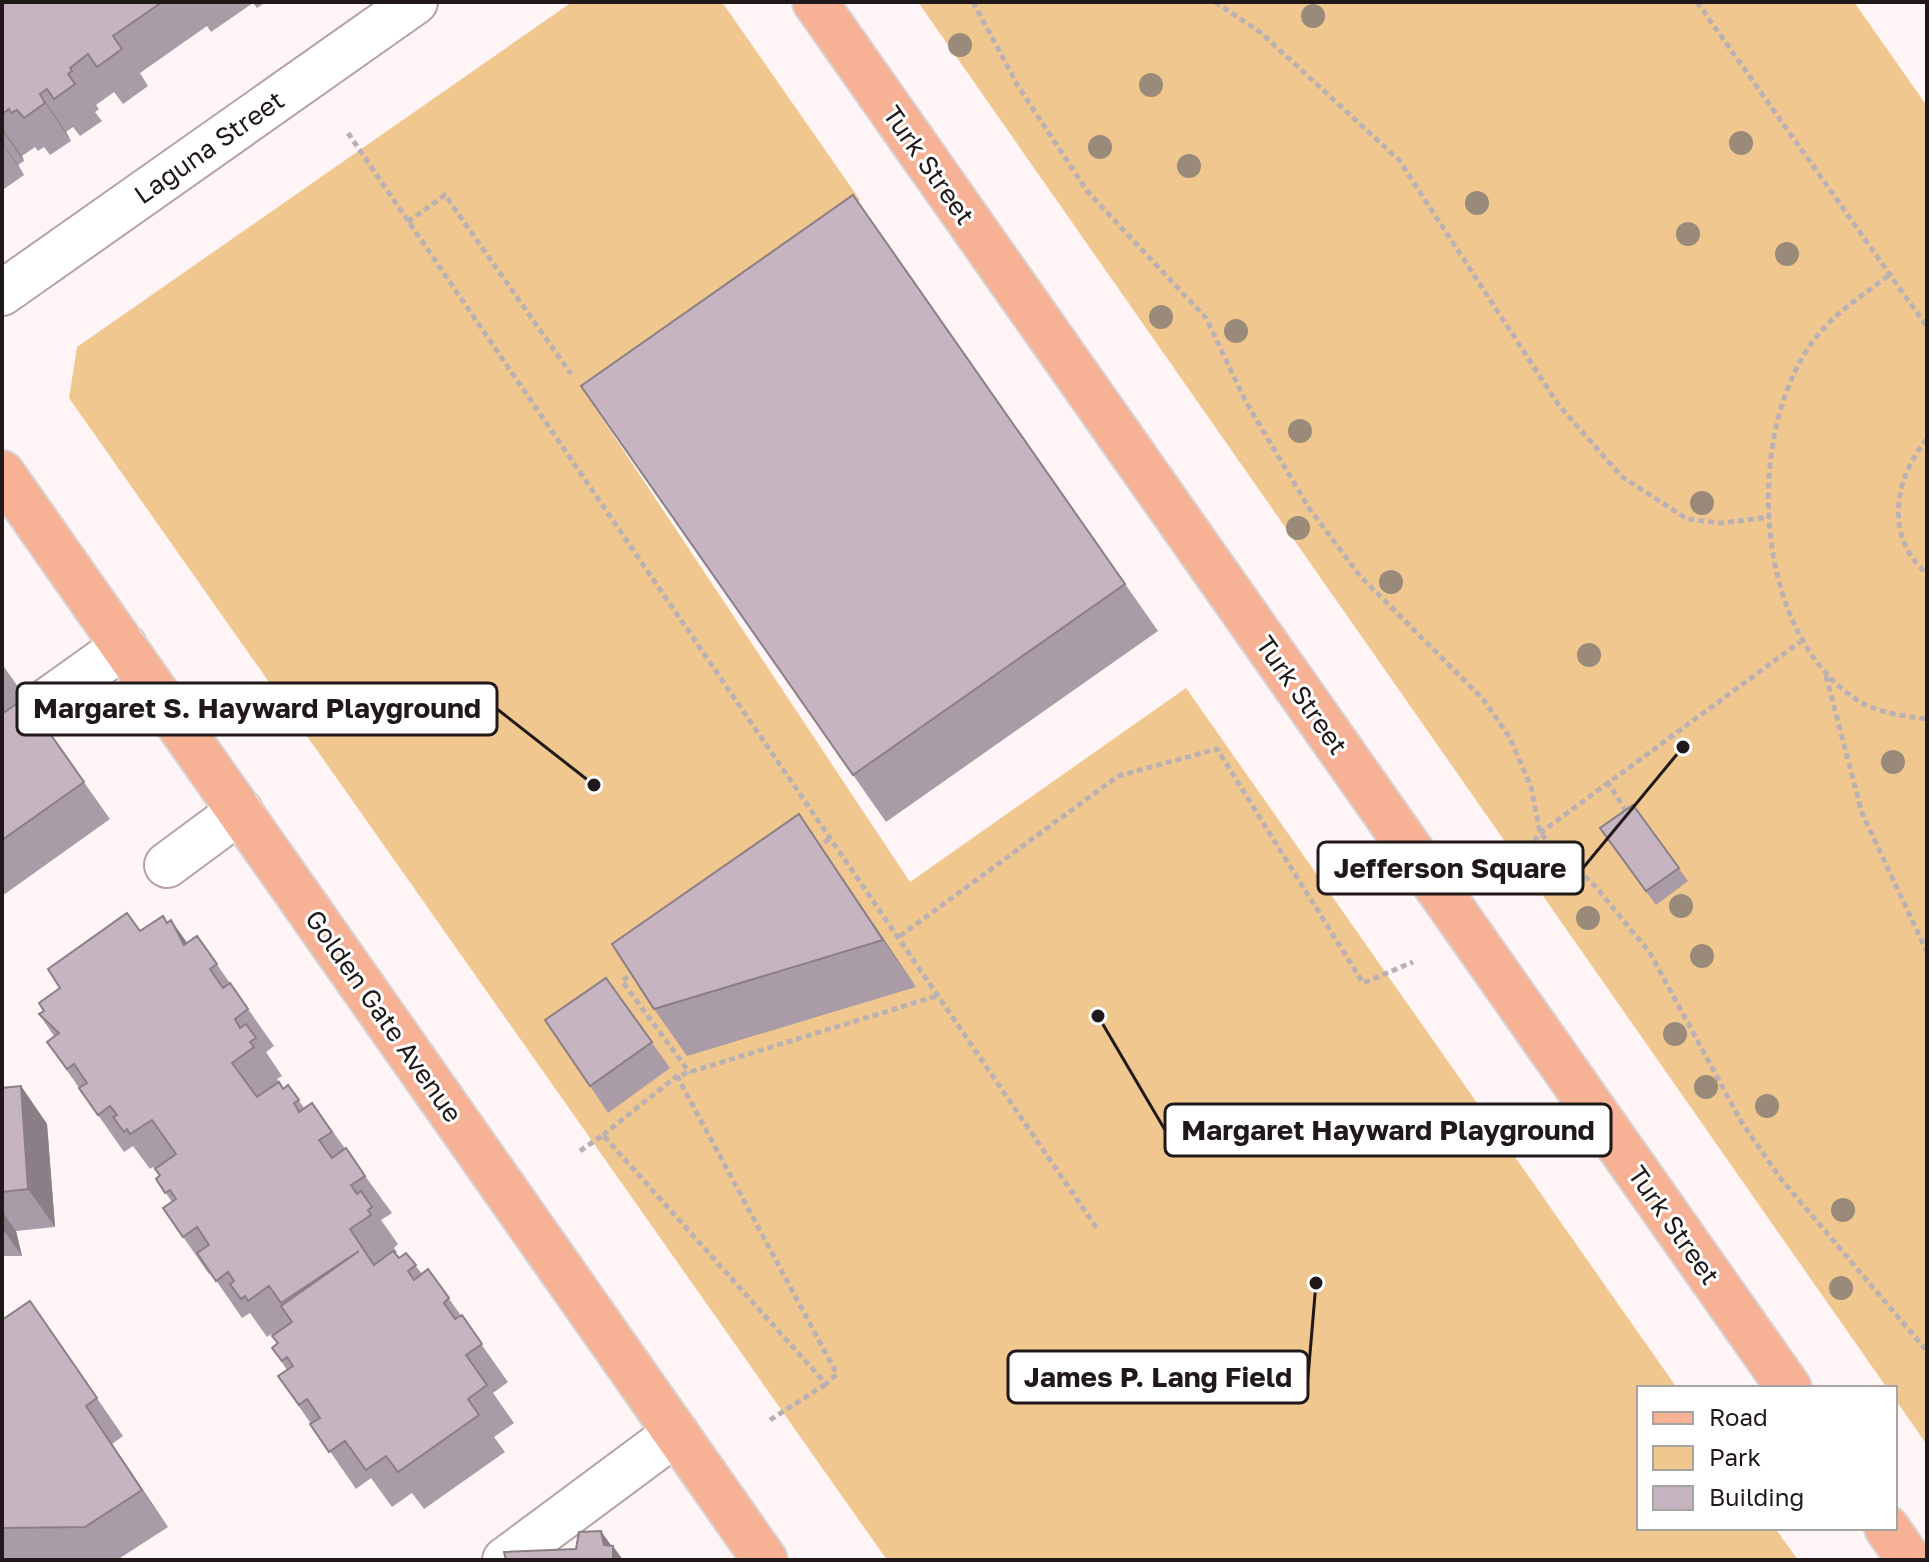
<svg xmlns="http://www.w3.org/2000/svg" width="1929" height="1562" font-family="'Golos Text',sans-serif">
	<rect width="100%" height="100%" fill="#fff5f7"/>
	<g fill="#f0c78f">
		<polygon points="572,2 722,2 860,200 586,394 910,882 1186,688 1677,1388 1639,1388 1639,1528 1775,1528 1798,1560 887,1560 69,398 77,347"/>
		<polygon points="918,2 1854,2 1927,106 1927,1445 1895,1399 1895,1388 1887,1388"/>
	</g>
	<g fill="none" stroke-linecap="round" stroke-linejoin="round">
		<defs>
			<g id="minor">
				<polyline points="2,293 415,2"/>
				<polyline points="2,733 124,646"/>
				<polyline points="167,865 240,811"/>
				<polyline points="505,1560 676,1433"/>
			</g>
			<g id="major">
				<polyline points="815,2 1789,1388"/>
				<polyline points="2,473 765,1560"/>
				<polyline points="1887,1528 1909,1560"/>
			</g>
		</defs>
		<use href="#minor" stroke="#b6a1a3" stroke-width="48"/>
		<use href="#major" stroke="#d7d5d6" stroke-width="48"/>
		<g stroke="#bbb1b3" stroke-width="5" stroke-dasharray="6 4" stroke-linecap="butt">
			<polyline points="973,2 1018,86 1087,191 1206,318 1246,402 1309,508 1360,576 1483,699 1510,738 1531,787 1540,833 1596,887 1650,953 1742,1123 1781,1179 1927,1351"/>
			<polyline points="1215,2 1260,32 1399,160 1558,404 1621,476 1687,519 1721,523 1770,517"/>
			<polyline points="1697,2 1927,327"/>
			<polyline points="348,133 1098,1230"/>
			<polyline points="408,222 445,195 571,374"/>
			<path d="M1888 276C1859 298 1827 318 1807 350 1745 446 1755 633 1857 700 1877 713 1904 716 1927 719"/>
			<path d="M1927 439C1894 479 1884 537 1927 574"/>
			<polyline points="1826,676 1862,813 1927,952"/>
			<polyline points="1607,781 1628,814"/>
			<polyline points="816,848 832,837"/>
			<polyline points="1511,874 1540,833 1800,642"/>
			<polyline points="900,936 1118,776 1217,749 1363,983 1413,962"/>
			<polyline points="636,971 622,981 690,1073"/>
			<polyline points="603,1135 677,1076"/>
			<polyline points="580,1151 603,1135 826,1384 837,1374 677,1076 940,995"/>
			<polyline points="770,1420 826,1384"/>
		</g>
		<use href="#minor" stroke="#fff" stroke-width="44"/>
		<use href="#major" stroke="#f7b296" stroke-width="44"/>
	</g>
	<g fill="#998a7a">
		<circle cx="1313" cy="16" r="12"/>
		<circle cx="960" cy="45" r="12"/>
		<circle cx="1151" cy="85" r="12"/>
		<circle cx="1741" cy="143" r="12"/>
		<circle cx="1100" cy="147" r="12"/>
		<circle cx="1189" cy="166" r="12"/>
		<circle cx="1477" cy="203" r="12"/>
		<circle cx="1688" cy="234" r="12"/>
		<circle cx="1787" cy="254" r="12"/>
		<circle cx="1161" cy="317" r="12"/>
		<circle cx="1236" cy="331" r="12"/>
		<circle cx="1300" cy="431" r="12"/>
		<circle cx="1702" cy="503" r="12"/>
		<circle cx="1298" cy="528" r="12"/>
		<circle cx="1391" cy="582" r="12"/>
		<circle cx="1589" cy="655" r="12"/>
		<circle cx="1893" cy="762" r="12"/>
		<circle cx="1681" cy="906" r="12"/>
		<circle cx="1588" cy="918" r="12"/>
		<circle cx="1702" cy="956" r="12"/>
		<circle cx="1675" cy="1034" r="12"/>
		<circle cx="1706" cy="1087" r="12"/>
		<circle cx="1767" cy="1106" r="12"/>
		<circle cx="1843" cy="1210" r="12"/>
		<circle cx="1841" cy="1288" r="12"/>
	</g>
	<g fill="#aa9ca6">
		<polygon points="2,2 266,2 257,8 253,3 211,32 207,26 140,73 148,86 123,104 114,92 96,105 99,109 95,112 102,121 80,136 73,127 66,132 71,141 50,155 44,147 38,151 35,147 22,156 24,161 18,165 24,175 4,189 2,187"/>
		<polygon points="853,195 1158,631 886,822 581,386"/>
		<polygon points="2,664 26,698 25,699 110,819 2,896"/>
		<polygon points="1633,805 1688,881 1656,905 1600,828"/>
		<polygon points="799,814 916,987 687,1056 654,1009"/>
		<polygon points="168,923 187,943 197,936 274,1046 266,1052 282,1076 277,1079 279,1082 284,1089 288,1085 304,1108 312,1103 392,1213 381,1220 398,1244 394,1248 397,1252 395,1254 399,1258 406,1253 422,1274 428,1269 508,1382 493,1393 514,1423 494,1437 505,1452 424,1509 412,1493 392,1507 371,1478 356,1489 278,1376 287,1370 272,1348 277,1344 273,1336 271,1334 267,1337 250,1313 242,1318 211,1273 209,1274 163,1208 172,1202 156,1179 160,1176 157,1172 153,1167 150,1169 133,1146 124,1152 47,1042 54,1036 39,1014 140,931"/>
		<polygon points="606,978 670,1068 608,1113 590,1086"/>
		<polygon points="21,1086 47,1124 55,1227 16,1231 22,1256 2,1256 2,1088"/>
		<polygon points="30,1301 123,1436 112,1444 168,1527 117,1560 2,1560 2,1320"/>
	</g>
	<g fill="#8b7f87">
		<polygon points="40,94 66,132 71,141 45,103"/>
		<polygon points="2,128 22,156 24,161 2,130"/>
		<polygon points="2,142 18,165 24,175 2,143"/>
		<polygon points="799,814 831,861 916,987 883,940"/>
		<polygon points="171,920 198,958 184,945"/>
		<polygon points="21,1086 47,1124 55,1227 28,1189"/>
		<polygon points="2,1211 16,1231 22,1256 2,1228"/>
		<polygon points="86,1406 112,1444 168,1527 142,1490"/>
		<polygon points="601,1531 613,1548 613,1546 623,1560 613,1560 604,1545"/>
	</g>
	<g fill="#c6b5c1" stroke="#8b7f87" stroke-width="2">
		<polygon points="2,2 162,2 113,36 122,49 97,67 88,54 70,68 72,71 68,74 75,84 54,99 47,89 40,94 45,103 24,118 17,110 11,113 9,109 2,114"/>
		<polygon points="853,195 1125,584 853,775 581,386"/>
		<polygon points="25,698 84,782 2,840 2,714"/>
		<polygon points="1633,805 1679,868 1646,891 1600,828"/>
		<polygon points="799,814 883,940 654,1009 612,944"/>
		<polygon points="127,913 140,931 163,916 167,923 171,920 184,945 197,936 217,964 210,969 223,988 230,983 248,1009 235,1019 240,1028 246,1024 256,1038 250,1042 254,1047 232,1063 257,1097 279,1082 283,1089 288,1085 299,1100 294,1103 299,1112 312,1103 332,1132 319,1140 332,1158 346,1148 365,1176 351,1185 357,1194 361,1191 372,1207 368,1210 371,1215 350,1229 374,1265 393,1251 399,1258 406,1253 416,1265 408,1271 414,1280 428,1269 449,1298 444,1303 455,1319 462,1315 482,1344 466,1355 487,1385 468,1399 479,1415 398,1472 386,1456 366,1470 345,1441 329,1452 310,1424 320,1418 307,1399 299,1405 278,1376 293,1366 287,1357 282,1361 272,1348 278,1343 272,1336 292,1322 281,1306 359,1251 281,1303 269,1286 248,1301 245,1296 241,1299 230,1284 234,1281 228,1272 216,1281 197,1253 209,1245 197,1227 183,1237 163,1208 176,1199 170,1190 165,1193 156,1179 160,1175 155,1169 176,1154 152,1120 130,1134 127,1129 124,1132 113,1117 117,1115 110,1106 98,1115 79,1088 87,1083 74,1064 67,1069 47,1042 59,1033 39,1014 44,1011 39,1003 60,988 48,969"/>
		<polygon points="606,978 652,1042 590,1086 545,1020"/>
		<polygon points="21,1086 28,1189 2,1192 2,1088"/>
		<polygon points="30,1301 97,1398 86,1406 142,1490 85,1527 2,1528 2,1320"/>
		<polygon points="601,1531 604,1545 613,1546 613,1560 506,1560 504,1552 576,1549 579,1532"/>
	</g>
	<g text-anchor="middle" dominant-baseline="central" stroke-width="6" stroke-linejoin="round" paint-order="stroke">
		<g font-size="26" fill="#201819" stroke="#fff">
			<text transform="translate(209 147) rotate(-35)">Laguna Street</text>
			<text transform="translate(929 165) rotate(55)">Turk Street</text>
			<text transform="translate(1302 695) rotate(55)">Turk Street</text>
			<text transform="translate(384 1016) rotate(55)">Golden Gate Avenue</text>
			<text transform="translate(1674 1225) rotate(55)">Turk Street</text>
		</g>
	</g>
	<path fill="none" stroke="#201819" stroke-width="3" d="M594 785L497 709M1683 747L1583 868M1098 1016L1165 1130M1316 1283L1308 1377"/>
	<g fill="#201819" stroke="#fff" stroke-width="3">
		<circle cx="594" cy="785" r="8"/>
		<circle cx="1683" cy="747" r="8"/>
		<circle cx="1098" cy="1016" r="8"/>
		<circle cx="1316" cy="1283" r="8"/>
	</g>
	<g fill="#fff" stroke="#201819" stroke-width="3">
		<rect x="17" y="683" width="480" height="52" rx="8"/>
		<rect x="1318" y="842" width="265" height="52" rx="8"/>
		<rect x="1165" y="1104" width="446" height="52" rx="8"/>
		<rect x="1008" y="1351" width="300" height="52" rx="8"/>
	</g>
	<g font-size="28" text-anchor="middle" font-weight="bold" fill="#201819">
		<text x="257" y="718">Margaret S. Hayward Playground</text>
		<text x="1450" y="878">Jefferson Square</text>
		<text x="1388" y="1140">Margaret Hayward Playground</text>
		<text x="1158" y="1387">James P. Lang Field</text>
	</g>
	<rect width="1929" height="1562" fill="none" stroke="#201819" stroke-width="8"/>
	<rect x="1637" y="1386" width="260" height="144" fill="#ffffff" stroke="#a6a3a3" stroke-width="2"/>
	<rect x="1653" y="1412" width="40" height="12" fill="#f7b296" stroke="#a6a3a3" stroke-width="2"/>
	<text x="1709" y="1426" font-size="24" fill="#201819">Road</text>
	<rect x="1653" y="1446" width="40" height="24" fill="#f0c78f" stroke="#a6a3a3" stroke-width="2"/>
	<text x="1709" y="1466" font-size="24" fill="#201819">Park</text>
	<rect x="1653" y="1486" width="40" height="24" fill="#c6b5c1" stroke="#a6a3a3" stroke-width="2"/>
	<text x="1709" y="1506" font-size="24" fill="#201819">Building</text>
</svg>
